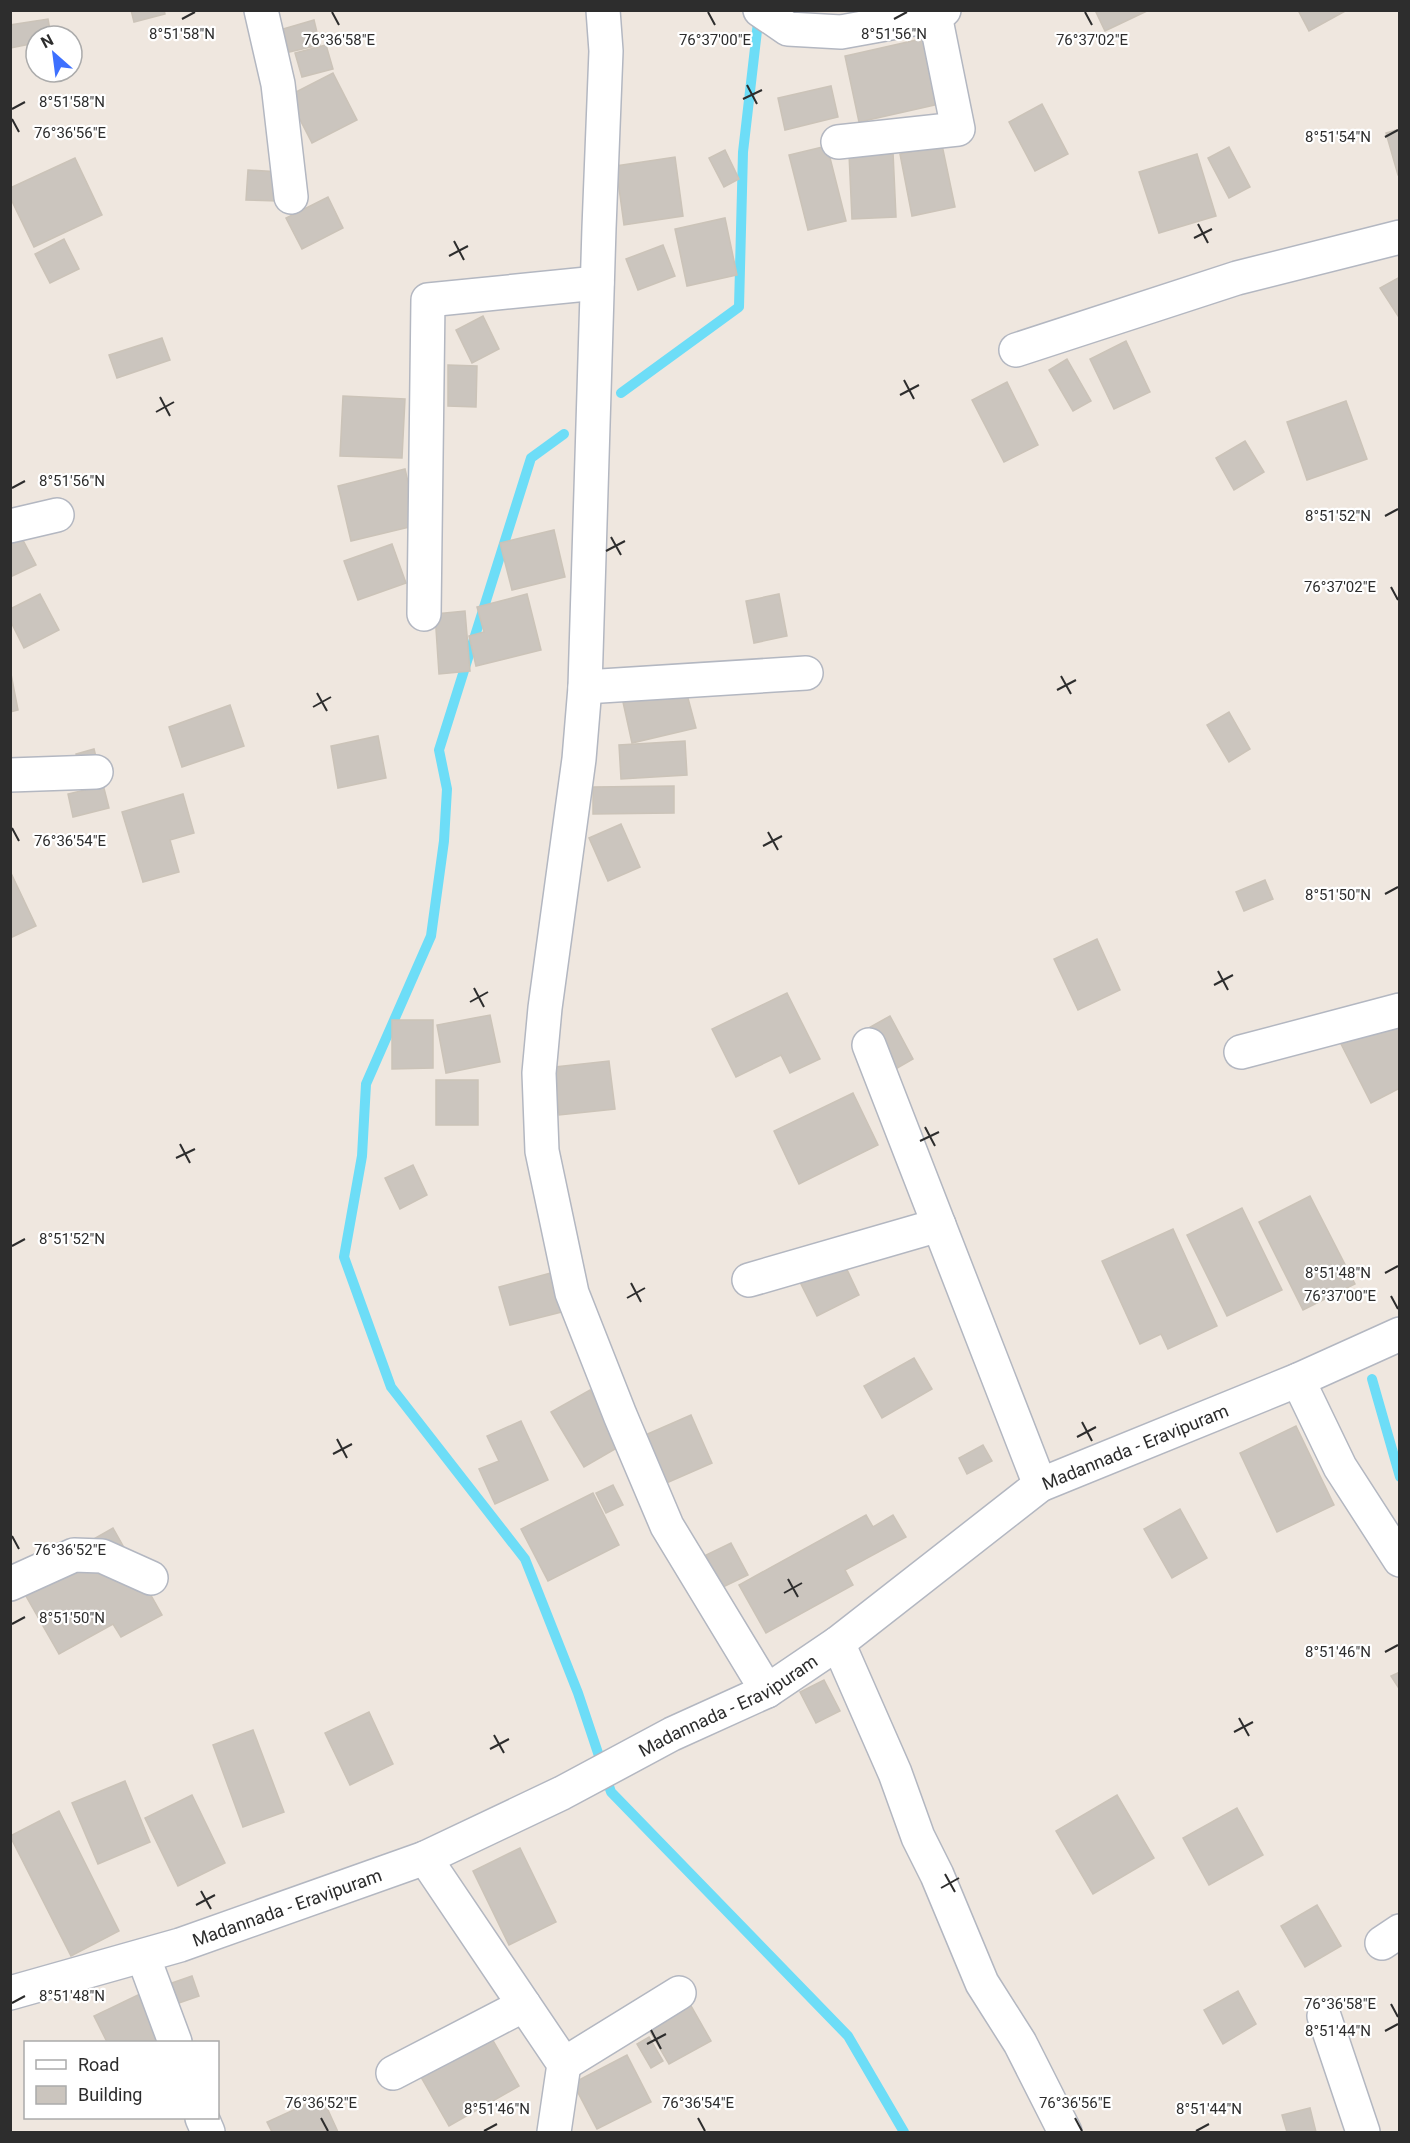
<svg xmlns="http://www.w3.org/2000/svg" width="1410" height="2143" font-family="Roboto,sans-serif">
	<rect width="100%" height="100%" fill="#efe7df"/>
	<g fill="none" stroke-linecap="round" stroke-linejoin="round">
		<g stroke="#6dddf7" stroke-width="10">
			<polyline points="621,393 739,307 743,152 758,22 763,19"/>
			<polyline points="564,434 531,458 439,750 447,789 444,841 431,936 366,1084 362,1156 344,1257 391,1387 525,1559 578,1693 611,1792 848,2036 904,2132"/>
			<polyline points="1372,1379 1400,1477"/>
		</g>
	</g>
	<g fill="#cbc5be" stroke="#cbc3b8" stroke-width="1.5">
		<polygon points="131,10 164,10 165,14 134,22"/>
		<polygon points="1095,10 1149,10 1105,31"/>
		<polygon points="1298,10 1347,10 1309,31"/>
		<polygon points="48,19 51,36 36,36 36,43 10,48 10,25"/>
		<polygon points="314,20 320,45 289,52 283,29"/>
		<polygon points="930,37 944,103 859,122 845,56"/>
		<polygon points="326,45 333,69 302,77 295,53"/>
		<polygon points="333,73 357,120 312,143 288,96"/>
		<polygon points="831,86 838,117 785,130 778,98"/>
		<polygon points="1042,104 1068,154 1035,171 1009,122"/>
		<polygon points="1400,129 1400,175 1398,175 1386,133"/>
		<polygon points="942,145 955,207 912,216 900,154"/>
		<polygon points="827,146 846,221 808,230 789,155"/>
		<polygon points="1229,147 1250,187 1229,198 1208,158"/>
		<polygon points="725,150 739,179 724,187 709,158"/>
		<polygon points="893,152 896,217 852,219 849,154"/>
		<polygon points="1197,154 1216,216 1159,233 1139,172"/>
		<polygon points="675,157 683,216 624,225 616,166"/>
		<polygon points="75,158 102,215 34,247 10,197 10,188"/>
		<polygon points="248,170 280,172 278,201 246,200"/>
		<polygon points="328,197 343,228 302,249 286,218"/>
		<polygon points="725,218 737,275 687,286 675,229"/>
		<polygon points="64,239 79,269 50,283 35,254"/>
		<polygon points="663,245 675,276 638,290 626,259"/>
		<polygon points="1400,277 1400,319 1380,288"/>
		<polygon points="483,316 499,349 472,363 456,330"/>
		<polygon points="162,338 170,360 117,378 109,355"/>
		<polygon points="1126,341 1150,392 1114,409 1090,359"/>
		<polygon points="1067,359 1091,401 1073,411 1049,370"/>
		<polygon points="448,365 477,366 476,407 448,406"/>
		<polygon points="1007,382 1038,445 1004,462 972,400"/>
		<polygon points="343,396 405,399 402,458 340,456"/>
		<polygon points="1346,401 1367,459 1307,480 1287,422"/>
		<polygon points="1245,441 1264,472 1234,490 1216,458"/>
		<polygon points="405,469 418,525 351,541 338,486"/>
		<polygon points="15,525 36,565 10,577 10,527"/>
		<polygon points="554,530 565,577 512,590 500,543"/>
		<polygon points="392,544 406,583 358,600 344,561"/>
		<polygon points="40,594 59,630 24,648 10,620 10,609"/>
		<polygon points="527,594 541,650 476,666 469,636 484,632 477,607"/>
		<polygon points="779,594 787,636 754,643 746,601"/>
		<polygon points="465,611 470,671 439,674 435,614"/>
		<polygon points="10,669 18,710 10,712"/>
		<polygon points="685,687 696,728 632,743 623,702"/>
		<polygon points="230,705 244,746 182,767 169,727"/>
		<polygon points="1229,712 1250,749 1229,762 1207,725"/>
		<polygon points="378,736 386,778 338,788 331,746"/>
		<polygon points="685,741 687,775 621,779 619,745"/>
		<polygon points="94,749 109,808 73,817 68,794 85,790 76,754"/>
		<polygon points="674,786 674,813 593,814 593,787"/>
		<polygon points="183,794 194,833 170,840 179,872 143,882 122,812"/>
		<polygon points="621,824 640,867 608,881 589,838"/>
		<polygon points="10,871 36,926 10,938"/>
		<polygon points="1265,880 1273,899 1244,911 1236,892"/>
		<polygon points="1097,939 1120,990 1078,1010 1054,959"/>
		<polygon points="787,993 820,1059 790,1073 781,1055 736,1077 712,1029"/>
		<polygon points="490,1015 500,1062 446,1073 437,1025"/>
		<polygon points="890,1016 913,1059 880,1078 856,1035"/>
		<polygon points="392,1020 433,1020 433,1068 392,1069"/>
		<polygon points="1400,1020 1400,1088 1371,1103 1336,1034"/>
		<polygon points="609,1061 615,1109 559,1115 555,1067"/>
		<rect x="436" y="1080" width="42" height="45"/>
		<polygon points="853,1093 878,1145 799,1184 774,1131"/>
		<polygon points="413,1165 427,1195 400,1209 385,1178"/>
		<polygon points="1310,1196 1355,1284 1303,1310 1259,1222"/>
		<polygon points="1242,1208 1282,1290 1227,1316 1187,1235"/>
		<polygon points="1173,1229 1217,1326 1168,1349 1161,1334 1140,1344 1102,1261"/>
		<polygon points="842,1259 859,1295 817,1316 799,1280"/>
		<polygon points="551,1273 562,1312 510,1325 499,1287"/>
		<polygon points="914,1358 932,1389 882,1418 864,1386"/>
		<polygon points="590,1390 622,1445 584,1467 551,1412"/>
		<polygon points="691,1415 712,1463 655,1488 634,1440"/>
		<polygon points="521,1421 548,1480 495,1504 479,1469 499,1461 487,1436"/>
		<polygon points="1296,1426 1334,1505 1277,1532 1240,1453"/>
		<polygon points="983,1445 992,1461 967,1474 959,1458"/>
		<polygon points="613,1485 623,1505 606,1513 596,1493"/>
		<polygon points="593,1493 619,1545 548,1581 521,1529"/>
		<polygon points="1180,1509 1207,1558 1172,1578 1144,1529"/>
		<polygon points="866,1515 873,1527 893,1515 906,1537 845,1570 853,1585 766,1633 739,1585"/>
		<polygon points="113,1528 162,1615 121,1637 113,1624 59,1654 18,1582"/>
		<polygon points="731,1543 748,1575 721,1588 706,1555"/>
		<polygon points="1400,1672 1400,1690 1391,1676"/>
		<polygon points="824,1680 840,1711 816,1723 800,1692"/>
		<polygon points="369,1712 393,1764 350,1785 325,1733"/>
		<polygon points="253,1730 284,1812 243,1827 213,1745"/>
		<polygon points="125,1781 150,1842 98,1864 72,1803"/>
		<polygon points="192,1795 225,1863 178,1886 145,1818"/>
		<polygon points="1117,1795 1154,1858 1093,1894 1056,1831"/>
		<polygon points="1237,1808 1263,1855 1209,1885 1183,1838"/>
		<polygon points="59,1811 119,1931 71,1956 10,1836"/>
		<polygon points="520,1848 556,1922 509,1945 473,1871"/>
		<polygon points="1317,1905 1341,1946 1305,1967 1281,1926"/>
		<polygon points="192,1976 199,1996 176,2004 169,1984"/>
		<polygon points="1238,1991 1256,2024 1223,2044 1204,2010"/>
		<polygon points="140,1994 164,2042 107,2042 94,2016"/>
		<polygon points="690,2004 711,2041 669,2064 648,2028"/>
		<polygon points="491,2037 519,2086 449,2126 421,2077"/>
		<polygon points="649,2037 663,2061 651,2068 637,2044"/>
		<polygon points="627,2055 651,2102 597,2129 573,2083"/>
		<polygon points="322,2097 338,2132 272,2132 267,2122"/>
		<polygon points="1310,2108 1316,2132 1287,2132 1282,2115"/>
	</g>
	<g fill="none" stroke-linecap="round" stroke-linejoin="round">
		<defs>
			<g id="minor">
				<polyline points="261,10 278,84 291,197"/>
				<polyline points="603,10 606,51 599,228 585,687 579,759 545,1008 539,1073 542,1151 572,1293 620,1415 667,1526 767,1691"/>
				<polyline points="760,10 788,29 841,32 935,15 944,10"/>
				<polyline points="838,142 958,129 935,15"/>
				<polyline points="1016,350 1237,278 1400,237"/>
				<polyline points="10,526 57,515"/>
				<polyline points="424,614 428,300 597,283"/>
				<polyline points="585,687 806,673"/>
				<polyline points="10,775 96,772"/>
				<polyline points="869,1045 1040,1485"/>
				<polyline points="1241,1052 1400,1010"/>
				<polyline points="749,1280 939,1225"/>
				<polyline points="1298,1380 1340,1467 1400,1560"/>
				<polyline points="10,1584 74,1555 102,1556 151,1578"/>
				<polyline points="838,1643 895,1773 918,1837 937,1875 982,1983 1020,2043 1065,2132"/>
				<polyline points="425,1858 564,2064 554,2132"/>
				<polyline points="1382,1943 1400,1931"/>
				<polyline points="143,1956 175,2042"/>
				<polyline points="1324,2016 1363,2132"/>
				<polyline points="564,2064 679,1993"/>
				<polyline points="393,2073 524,2005"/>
				<polyline points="202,2118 208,2132"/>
			</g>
			<g id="secondary">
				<path id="s1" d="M10 1993 180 1945 425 1858 562 1793 672 1734 767 1691 838 1643 1040 1485 1298 1380 1400 1334"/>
			</g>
		</defs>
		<use href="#minor" stroke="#b3b7c1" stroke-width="36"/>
		<use href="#secondary" stroke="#b3b7c1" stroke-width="36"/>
		<use href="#minor" stroke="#fff" stroke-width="33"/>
		<use href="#secondary" stroke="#fff" stroke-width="33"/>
	</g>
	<path fill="none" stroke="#2d2d2d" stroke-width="2" d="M332 12 339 25M708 12 715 25M1085 12 1092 25M182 19 195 12M894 19 907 12M747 85 757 104M743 99 762 90M12 109 25 102M12 119 19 132M1385 137 1398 130M1198 224 1208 243M1194 238 1212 229M454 241 464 260M449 256 468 246M904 380 914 399M900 395 919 385M160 397 170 416M156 412 174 402M12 488 25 481M1385 516 1398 509M611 537 621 555M606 551 625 541M1391 587 1398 600M1061 676 1071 694M1057 690 1076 680M317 693 327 711M313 707 331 697M12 828 19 841M768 832 778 850M763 846 782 836M1385 894 1398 887M1218 971 1228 990M1214 985 1233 975M474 988 484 1007M470 1002 488 992M925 1127 935 1146M920 1141 939 1132M180 1144 190 1163M176 1158 195 1149M12 1246 25 1239M1385 1273 1398 1266M631 1283 641 1302M1391 1296 1398 1309M627 1298 645 1288M1082 1422 1092 1441M1077 1437 1096 1427M337 1439 347 1458M333 1454 352 1444M12 1536 19 1549M788 1579 798 1597M784 1593 802 1583M12 1624 25 1617M1385 1652 1398 1645M1239 1718 1249 1736M1234 1732 1253 1722M494 1735 504 1753M490 1749 509 1739M945 1874 955 1892M941 1888 959 1878M201 1891 211 1909M196 1905 215 1895M12 2003 25 1996M1391 2004 1398 2017M651 2030 661 2049M1385 2031 1398 2024M647 2044 666 2034M321 2118 328 2131M698 2118 705 2131M1075 2118 1082 2131M484 2131 497 2124M1196 2131 1209 2124"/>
	<g text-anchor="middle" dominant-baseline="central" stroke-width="4.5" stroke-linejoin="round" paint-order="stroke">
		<g font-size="18" fill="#2d2d2d" stroke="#fff">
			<text stroke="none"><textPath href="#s1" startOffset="1262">Madannada - Eravipuram</textPath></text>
			<text stroke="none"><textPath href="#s1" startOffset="776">Madannada - Eravipuram</textPath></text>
			<text stroke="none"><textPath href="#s1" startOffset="290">Madannada - Eravipuram</textPath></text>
		</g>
	</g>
	<g font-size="15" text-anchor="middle" fill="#2d2d2d" stroke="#fff" stroke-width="4.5" stroke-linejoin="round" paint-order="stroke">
		<text x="182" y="39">8°51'58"N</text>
		<text x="894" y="39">8°51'56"N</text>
		<text x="339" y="45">76°36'58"E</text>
		<text x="715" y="45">76°37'00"E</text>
		<text x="1092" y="45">76°37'02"E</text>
		<text x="72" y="107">8°51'58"N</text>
		<text x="70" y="138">76°36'56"E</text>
		<text x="1338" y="142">8°51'54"N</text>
		<text x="72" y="486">8°51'56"N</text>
		<text x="1338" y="521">8°51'52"N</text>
		<text x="1340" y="592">76°37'02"E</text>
		<text x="70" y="846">76°36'54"E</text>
		<text x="1338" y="900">8°51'50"N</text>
		<text x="72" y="1244">8°51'52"N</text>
		<text x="1338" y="1278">8°51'48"N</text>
		<text x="1340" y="1301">76°37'00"E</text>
		<text x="70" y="1555">76°36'52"E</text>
		<text x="72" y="1623">8°51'50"N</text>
		<text x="1338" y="1657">8°51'46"N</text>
		<text x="72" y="2001">8°51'48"N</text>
		<text x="1340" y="2009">76°36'58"E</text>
		<text x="1338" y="2036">8°51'44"N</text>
		<text x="321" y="2108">76°36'52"E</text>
		<text x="698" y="2108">76°36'54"E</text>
		<text x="1075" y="2108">76°36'56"E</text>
		<text x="497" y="2114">8°51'46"N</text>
		<text x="1209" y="2114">8°51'44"N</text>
	</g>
	<rect width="1410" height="2143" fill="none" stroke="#2d2d2d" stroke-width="24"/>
	<rect x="24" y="2041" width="195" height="78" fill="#ffffff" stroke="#ababab" stroke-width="1.5"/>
	<rect x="36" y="2060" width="30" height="9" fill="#ffffff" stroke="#ababab" stroke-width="1.5"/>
	<text x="78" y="2071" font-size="18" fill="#2d2d2d">Road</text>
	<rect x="36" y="2086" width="30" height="18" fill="#cbc5be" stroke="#ababab" stroke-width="1.5"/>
	<text x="78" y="2101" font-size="18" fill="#2d2d2d">Building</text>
	<g transform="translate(54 54) rotate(332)"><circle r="28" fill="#ffffff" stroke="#ababab" stroke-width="1.5"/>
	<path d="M0-4.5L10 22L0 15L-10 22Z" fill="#3d70ff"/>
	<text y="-9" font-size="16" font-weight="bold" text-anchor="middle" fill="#2d2d2d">N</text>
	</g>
</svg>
